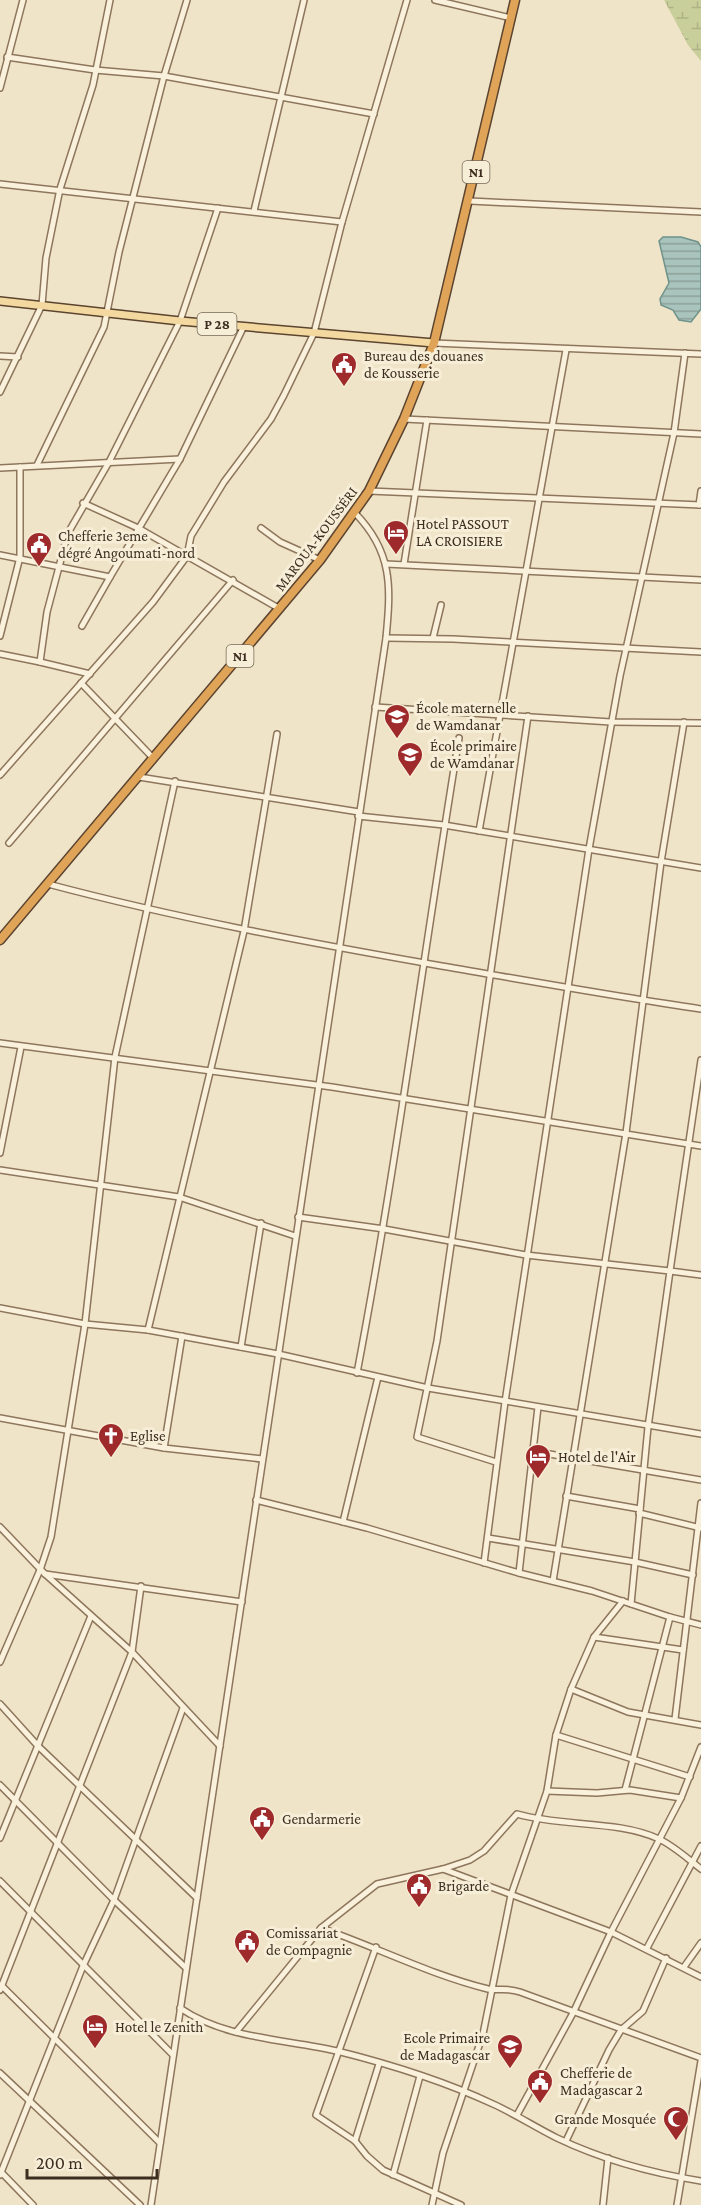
<svg xmlns="http://www.w3.org/2000/svg" width="701" height="2205" font-family="'Crimson Pro',serif">
	<defs>
		<pattern id="wetland-marsh" width="20" height="14" patternUnits="userSpaceOnUse" patternTransform="scale(1.5)"><rect width="20" height="14" fill="#c9cf9b"/><path d="M1 5h8M5 5V1M11 12h8M15 12V8" fill="none" stroke="#aeb285"/></pattern>
		<pattern id="water-rules" width="6" height="5" patternUnits="userSpaceOnUse" patternTransform="scale(1.5)"><rect width="6" height="5" fill="#a9c4bc"/><path d="M0 2.5h6" fill="none" stroke="#8ba098"/></pattern>
	</defs>
	<rect width="100%" height="100%" fill="#f0e4c8"/>
	<polygon fill="url(#wetland-marsh)" points="664,0 701,0 701,61 688,45"/>
	<polygon fill="url(#water-rules)" stroke="#6f938a" stroke-width="1.5" points="663,237 681,237 698,242 701,247 701,309 691,322 679,320 673,310 661,305 660,299 669,283 659,241"/>
	<g fill="none" stroke-linecap="round" stroke-linejoin="round">
		<defs>
			<g id="minor">
				<polyline points="435,0 511,18"/>
				<polyline points="7,57 95,70 164,76 374,114"/>
				<polyline points="0,88 23,0"/>
				<polyline points="0,184 342,222"/>
				<polyline points="470,201 701,212"/>
				<polyline points="254,211 304,0"/>
				<polyline points="434,343 701,354"/>
				<polyline points="0,356 18,357"/>
				<polyline points="0,392 42,305 46,258 60,189 93,85 110,0"/>
				<polyline points="404,419 701,434"/>
				<polyline points="37,465 104,327 119,252 164,76 187,0"/>
				<polyline points="0,468 180,459"/>
				<polyline points="369,491 701,505"/>
				<polyline points="83,503 138,528 280,609"/>
				<polyline points="699,505 701,491"/>
				<polyline points="261,528 280,542 320,560"/>
				<polyline points="0,555 110,577 180,459 244,326"/>
				<polyline points="386,564 701,580"/>
				<polyline points="404,564 427,420"/>
				<polyline points="82,626 110,577"/>
				<polyline points="0,636 20,557 20,467"/>
				<polyline points="386,638 453,639 701,652"/>
				<polyline points="433,638 441,605"/>
				<polyline points="0,654 40,662 47,612 68,533 109,462 180,321 218,208"/>
				<polyline points="40,662 90,674"/>
				<polyline points="81,683 154,759"/>
				<polyline points="375,707 611,722 701,723"/>
				<polyline points="0,775 153,602 187,556 191,536 224,482 271,419 284,395 314,333 342,222 407,0"/>
				<polyline points="139,777 359,812"/>
				<polyline points="358,816 444,825 701,868"/>
				<polyline points="479,831 566,350"/>
				<polyline points="9,843 233,580"/>
				<path d="M48 884C176 918 305 942 436 965 524 980 612 996 701 1009"/>
				<polyline points="0,1043 332,1087 701,1146"/>
				<polyline points="701,1060 670,1271 701,1275"/>
				<polyline points="0,1153 21,1047"/>
				<polyline points="0,1170 179,1197 295,1236"/>
				<polyline points="298,1217 384,1229 526,1255 670,1271 648,1427 631,1604"/>
				<polyline points="0,1308 85,1324 148,1330 278,1354 428,1388 701,1434"/>
				<polyline points="148,1330 244,931 277,734"/>
				<polyline points="241,1347 261,1223"/>
				<path d="M357 1373C397 1163 424 950 459 738"/>
				<polyline points="0,1418 164,1448 262,1459"/>
				<polyline points="164,1448 182,1336"/>
				<polyline points="532,1451 701,1480"/>
				<polyline points="496,1462 417,1437 437,1341 528,716"/>
				<polyline points="566,1496 640,1509"/>
				<polyline points="256,1500 367,1528 519,1573 592,1591 670,1617 701,1625"/>
				<polyline points="639,1513 701,1528"/>
				<polyline points="343,1522 378,1377"/>
				<polyline points="0,1527 45,1574 132,1652 220,1746"/>
				<polyline points="488,1538 635,1562 693,1575"/>
				<polyline points="484,1563 505,1402 589,849 620,676 674,433 685,353"/>
				<polyline points="519,1573 538,1407"/>
				<polyline points="45,1574 242,1602"/>
				<polyline points="553,1581 626,1133 661,862 684,722"/>
				<polyline points="623,1601 594,1637 571,1689 628,1712 701,1725"/>
				<polyline points="594,1637 683,1650"/>
				<polyline points="0,1662 40,1570 51,1537 85,1324 115,1057 175,781"/>
				<polyline points="571,1689 556,1735 690,1777"/>
				<polyline points="0,1704 38,1746 197,1898"/>
				<polyline points="675,1719 701,1503"/>
				<polyline points="0,1785 114,1900 186,1968"/>
				<polyline points="625,1790 670,1617"/>
				<polyline points="547,1791 597,1793 630,1790 681,1798"/>
				<polyline points="0,1838 91,1616"/>
				<polyline points="443,1869 611,1932 701,1977"/>
				<path d="M701 1869C688 1859 674 1846 659 1839 618 1820 562 1827 517 1814L484 1851 470 1860 443 1869 377 1884 321 1928C376 1947 431 1975 488 1989 497 1991 505 1987 520 1992L701 2058"/>
				<polyline points="0,1881 173,2055"/>
				<polyline points="376,1947 316,2115 355,2141 367,2156 383,2170 461,2205"/>
				<polyline points="647,1948 701,1846"/>
				<polyline points="684,1967 701,1943"/>
				<polyline points="1,1985 160,2143"/>
				<polyline points="0,1990 132,1652 141,1586"/>
				<path d="M180 2008C225 2039 285 2039 337 2051 389 2064 444 2081 493 2104 515 2114 535 2127 557 2138 603 2160 651 2173 701 2181"/>
				<polyline points="236,2032 321,1928"/>
				<polyline points="0,2073 140,2205"/>
				<polyline points="517,2115 573,2013 611,1932 681,1798 701,1747"/>
				<polyline points="355,2141 379,2064"/>
				<polyline points="566,2141 609,2050 621,2030 643,2011 666,1958"/>
				<polyline points="0,2171 33,2205"/>
				<polyline points="0,2175 83,1966 114,1900 183,1708"/>
				<polyline points="393,2175 420,2076"/>
				<path d="M151 2205 386 638C391 587 393 552 355 513"/>
				<polyline points="432,2205 443,2153 483,2034 511,1895 547,1791 556,1735"/>
				<polyline points="603,2205 608,2158"/>
				<polyline points="677,2205 701,2061"/>
			</g>
			<polyline id="major" points="0,301 180,321 434,343"/>
			<polyline id="highway" points="0,940 320,560 369,491 404,419 434,343 515,0"/>
		</defs>
		<use href="#minor" stroke="#8d765c" stroke-width="8"/>
		<use href="#major" stroke="#5b4430" stroke-width="10"/>
		<use href="#highway" stroke="#5b4430" stroke-width="11"/>
		<use href="#minor" stroke="#faf1dc" stroke-width="5"/>
		<use href="#major" stroke="#f3d9a0" stroke-width="7"/>
		<use href="#highway" stroke="#e0a458" stroke-width="8"/>
	</g>
	<defs>
		<symbol id="civic-pin" viewBox="-11 -11 22 30"><path d="M0 17L-7.5 6A9.5 9.5 0 1 1 7.5 6Z" fill="#9e2a2b" stroke="#f7eed8"/><path d="M-.6-6.5H3V-4.5H.6V-3L4-1V1h2V6H-6V1h2V-1L-.6-3ZM-1.2 2.5V6h2.4V2.5Z" fill="#fff"/></symbol>
		<symbol id="hotel-pin" viewBox="-11 -11 22 30"><path d="M0 17L-7.5 6A9.5 9.5 0 1 1 7.5 6Z" fill="#9e2a2b" stroke="#f7eed8"/><path d="M-6-4.5h1.5V1H6V5H4.5V3h-9V5H-6ZM-4 0a1.8 1.8 0 1 1 3.6 0ZM.5 0V-2.5h3Q6-2.5 6 0Z" fill="#fff"/></symbol>
		<symbol id="school-pin" viewBox="-11 -11 22 30"><path d="M0 17L-7.5 6A9.5 9.5 0 1 1 7.5 6Z" fill="#9e2a2b" stroke="#f7eed8"/><path d="M0-5L7-2L0 1L-7-2ZM-4 1L0 2.5L4 1V4Q0 6-4 4Z" fill="#fff"/></symbol>
		<symbol id="church-pin" viewBox="-11 -11 22 30"><path d="M0 17L-7.5 6A9.5 9.5 0 1 1 7.5 6Z" fill="#9e2a2b" stroke="#f7eed8"/><path d="M-1.2-6h2.4v3.5h3.3v2.4h-3.3V6h-2.4V-.1h-3.3v-2.4h3.3Z" fill="#fff"/></symbol>
		<symbol id="mosque-pin" viewBox="-11 -11 22 30"><path d="M0 17L-7.5 6A9.5 9.5 0 1 1 7.5 6Z" fill="#9e2a2b" stroke="#f7eed8"/><path d="M3.5-4.9A6 6 0 1 0 3.5 4.9A5 5 0 1 1 3.5-4.9Z" fill="#fff"/></symbol>
	</defs>
	<g fill-rule="evenodd">
		<use href="#civic-pin" x="329" y="350" width="30" height="40"/>
		<use href="#hotel-pin" x="381" y="518" width="30" height="40"/>
		<use href="#civic-pin" x="24" y="530" width="30" height="40"/>
		<use href="#school-pin" x="382" y="702" width="30" height="40"/>
		<use href="#school-pin" x="395" y="740" width="30" height="40"/>
		<use href="#church-pin" x="96" y="1421" width="30" height="40"/>
		<use href="#hotel-pin" x="523" y="1442" width="30" height="40"/>
		<use href="#civic-pin" x="247" y="1804" width="30" height="40"/>
		<use href="#civic-pin" x="404" y="1871" width="30" height="40"/>
		<use href="#civic-pin" x="232" y="1927" width="30" height="40"/>
		<use href="#hotel-pin" x="80" y="2012" width="30" height="40"/>
		<use href="#school-pin" x="495" y="2032" width="30" height="40"/>
		<use href="#civic-pin" x="525" y="2067" width="30" height="40"/>
		<use href="#mosque-pin" x="661" y="2104" width="30" height="40"/>
	</g>
	<g text-anchor="middle" dominant-baseline="central" stroke-width="6" stroke-linejoin="round" paint-order="stroke">
		<g fill="#f7eed8" stroke="#756857" stroke-width="1.5">
			<rect x="462.5" y="161" width="27" height="22" rx="4.5"/>
			<rect x="197.5" y="313" width="39" height="22" rx="4.5"/>
			<rect x="226.5" y="645" width="27" height="22" rx="4.5"/>
		</g>
		<g font-size="14" font-weight="bold" fill="#3d2e20">
			<text x="476" y="172">N1</text>
			<text x="217" y="324">P 28</text>
			<text x="240" y="656">N1</text>
		</g>
		<g font-size="15" fill="#3d2e20" stroke="#f7eed8" text-anchor="start">
			<text x="364" y="356">Bureau des douanes<tspan x="364" dy="17">de Kousserie</tspan></text>
			<text x="416" y="524">Hotel PASSOUT<tspan x="416" dy="17">LA CROISIERE</tspan></text>
			<text x="58" y="536">Chefferie 3eme<tspan x="58" dy="17">dégré Angoumati-nord</tspan></text>
			<text x="416" y="708">École maternelle<tspan x="416" dy="17">de Wamdanar</tspan></text>
			<text x="430" y="746">École primaire<tspan x="430" dy="17">de Wamdanar</tspan></text>
			<text x="130" y="1436">Eglise</text>
			<text x="558" y="1457">Hotel de l'Air</text>
			<text x="282" y="1819">Gendarmerie</text>
			<text x="438" y="1886">Brigarde</text>
			<text x="266" y="1933">Comissariat<tspan x="266" dy="17">de Compagnie</tspan></text>
			<text x="115" y="2027">Hotel le Zenith</text>
			<text x="490" y="2038" text-anchor="end">Ecole Primaire<tspan x="490" dy="17">de Madagascar</tspan></text>
			<text x="560" y="2073">Chefferie de<tspan x="560" dy="17">Madagascar 2</tspan></text>
			<text x="656" y="2119" text-anchor="end">Grande Mosquée</text>
		</g>
		<g font-size="15" fill="#3d2e20" stroke="#f7eed8">
			<text transform="translate(316 539) rotate(-53)">MAROUA-KOUSSÉRI</text>
		</g>
	</g>
	<path d="M27 2169v9h130v-9" fill="none" stroke="#3d2e20" stroke-width="3"/>
	<text x="36" y="2169" font-size="18" fill="#3d2e20" stroke="#f7eed8" stroke-width="4.5" paint-order="stroke">200 m</text>
</svg>
